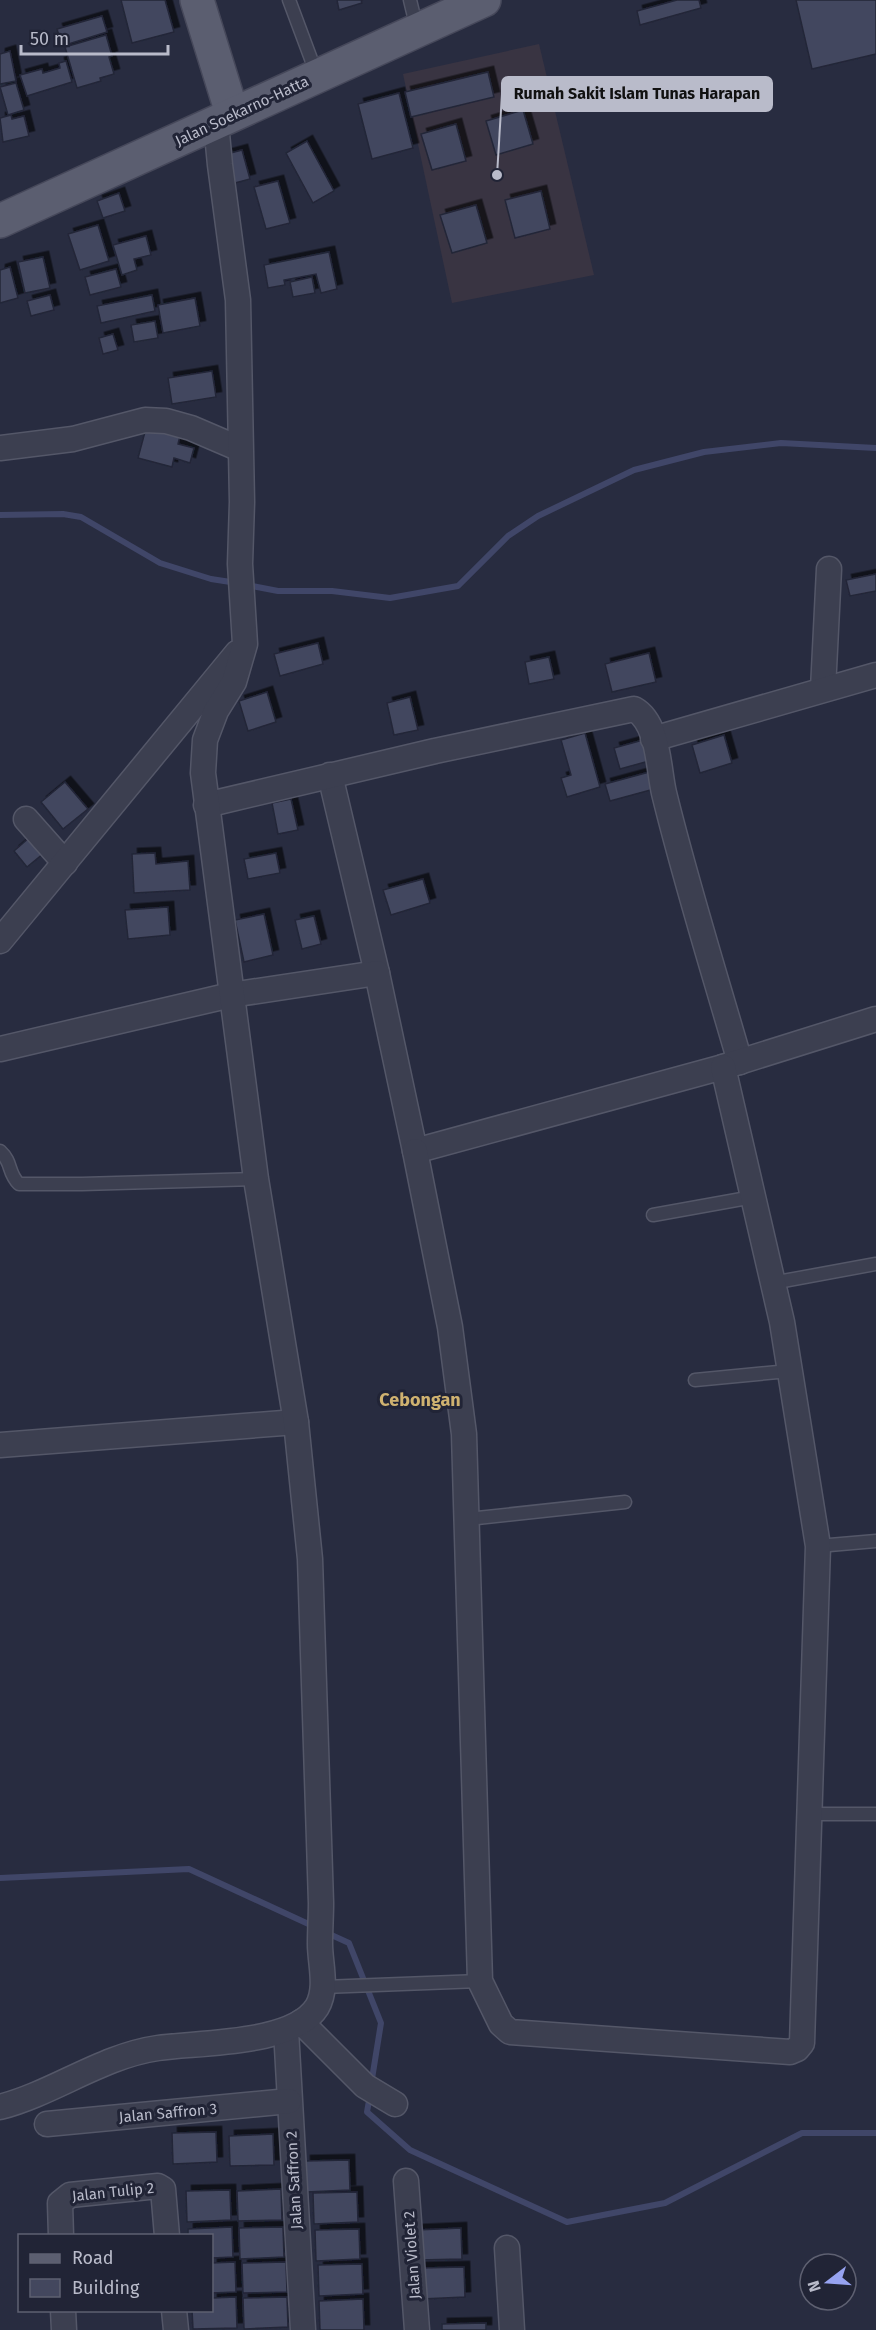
<svg xmlns="http://www.w3.org/2000/svg" width="876" height="2330" font-family="'Fira Sans',sans-serif">
	<defs>
		<filter id="shadow"><feDropShadow dx="5.5" dy="-5.5" stdDeviation="0" flood-color="#0009"/></filter>
	</defs>
	<rect width="100%" height="100%" fill="#282c40"/>
	<polygon fill="#393442" points="539,44 594,275 452,303 403,74"/>
	<g fill="none" stroke-linecap="round" stroke-linejoin="round">
		<g stroke="#404668" stroke-width="6">
			<polyline points="0,515 63,514 81,517 160,563 211,579 237,583"/>
			<polyline points="247,585 278,591 332,591 390,598 458,586 508,536 538,516 634,470 704,452 781,443 876,448"/>
			<polyline points="0,1878 189,1869 315,1927"/>
			<polyline points="327,1933 349,1943 381,2023 371,2085"/>
			<polyline points="370,2095 367,2112 410,2150 567,2222 665,2203 802,2133 876,2133"/>
		</g>
	</g>
	<g fill="#43475e" stroke="#232638" stroke-width="1.5" filter="url(#shadow)">
		<polygon points="121,0 165,0 174,32 132,43"/>
		<polygon points="337,0 361,0 362,3 339,10"/>
		<polygon points="677,0 699,0 701,8 640,25 637,11"/>
		<polygon points="796,0 876,0 876,54 812,69"/>
		<polygon points="102,16 107,32 62,46 57,29"/>
		<polygon points="106,35 112,56 109,57 114,74 100,78 101,81 77,88 65,47"/>
		<polygon points="10,51 16,81 0,84 0,54"/>
		<polygon points="66,61 72,82 27,96 20,75 42,69 43,73 60,68 59,63"/>
		<polygon points="488,72 494,97 411,117 405,92"/>
		<polygon points="16,83 24,110 8,115 0,87"/>
		<polygon points="399,93 413,148 372,159 358,104"/>
		<polygon points="523,110 533,144 496,155 486,121"/>
		<polygon points="11,115 12,119 24,116 29,136 3,142 0,118"/>
		<polygon points="456,124 466,161 432,170 421,134"/>
		<polygon points="307,141 334,191 313,203 286,153"/>
		<polygon points="242,150 250,179 235,183 227,154"/>
		<polygon points="278,181 290,223 266,229 254,187"/>
		<polygon points="541,191 550,229 515,238 505,200"/>
		<polygon points="119,193 125,211 103,218 97,201"/>
		<polygon points="476,205 487,243 452,253 440,215"/>
		<polygon points="98,225 109,261 80,270 68,234"/>
		<polygon points="146,236 151,255 134,259 137,270 122,275 113,245"/>
		<polygon points="329,252 337,289 321,293 316,274 284,280 285,285 268,288 264,265"/>
		<polygon points="43,257 50,288 25,293 18,262"/>
		<polygon points="10,267 18,298 0,303 0,270"/>
		<polygon points="116,269 121,287 90,295 85,277"/>
		<polygon points="312,277 315,293 293,297 290,282"/>
		<polygon points="50,295 54,310 31,316 27,301"/>
		<polygon points="152,295 155,311 101,323 97,306"/>
		<polygon points="195,298 200,326 163,333 158,305"/>
		<polygon points="155,321 158,338 134,342 131,325"/>
		<polygon points="113,334 118,350 103,354 99,338"/>
		<polygon points="212,371 216,397 172,404 168,378"/>
		<polygon points="146,428 180,436 178,444 194,448 190,463 174,458 172,467 138,458"/>
		<polygon points="876,574 876,591 850,596 846,580"/>
		<polygon points="318,643 323,664 280,676 274,654"/>
		<polygon points="649,653 656,682 612,692 605,664"/>
		<polygon points="549,657 554,679 529,684 525,662"/>
		<polygon points="267,692 276,722 248,731 239,701"/>
		<polygon points="410,697 418,730 394,735 387,703"/>
		<polygon points="585,733 600,787 567,797 561,778 571,775 561,740"/>
		<polygon points="724,735 732,763 700,773 692,745"/>
		<polygon points="643,740 649,761 620,769 614,748"/>
		<polygon points="653,771 658,788 610,801 605,784"/>
		<polygon points="65,782 88,809 63,829 41,802"/>
		<polygon points="291,799 298,830 278,834 272,803"/>
		<polygon points="30,837 44,853 27,867 14,851"/>
		<polygon points="155,853 156,864 188,861 190,890 134,893 132,854"/>
		<polygon points="276,853 280,873 248,879 244,859"/>
		<polygon points="423,879 430,903 391,915 383,890"/>
		<polygon points="168,907 170,935 128,939 125,910"/>
		<polygon points="264,914 273,955 244,962 235,920"/>
		<polygon points="314,916 321,944 302,949 295,920"/>
		<polygon points="216,2132 217,2162 173,2164 172,2133"/>
		<polygon points="273,2134 274,2165 230,2166 229,2136"/>
		<polygon points="349,2160 350,2190 306,2192 305,2161"/>
		<polygon points="281,2189 282,2220 238,2221 237,2191"/>
		<polygon points="230,2190 231,2220 187,2222 186,2191"/>
		<polygon points="357,2192 358,2222 314,2224 313,2193"/>
		<polygon points="232,2227 233,2257 212,2258 212,2236 188,2236 188,2229"/>
		<polygon points="283,2227 284,2257 240,2259 239,2228"/>
		<polygon points="461,2228 462,2259 418,2260 417,2230"/>
		<polygon points="359,2229 360,2259 316,2261 315,2230"/>
		<polygon points="235,2262 236,2292 212,2293 212,2263"/>
		<polygon points="286,2262 287,2292 243,2293 242,2263"/>
		<polygon points="362,2264 363,2294 319,2296 318,2265"/>
		<polygon points="464,2267 465,2297 421,2299 420,2268"/>
		<polygon points="236,2297 237,2328 193,2329 192,2310 212,2310 212,2298"/>
		<polygon points="287,2297 288,2327 244,2329 243,2298"/>
		<polygon points="363,2299 364,2330 320,2330 319,2301"/>
		<polygon points="486,2323 486,2330 442,2330 442,2324"/>
	</g>
	<g fill="none" stroke-linecap="round" stroke-linejoin="round">
		<defs>
			<g id="service">
				<polyline points="289,0 317,75"/>
				<polyline points="410,0 417,29"/>
				<path d="M0 1151C13 1163 7 1172 19 1184H82L256 1179"/>
				<polyline points="653,1215 753,1197"/>
				<polyline points="772,1283 876,1264"/>
				<polyline points="695,1380 789,1371"/>
				<polyline points="468,1519 625,1502"/>
				<polyline points="818,1546 876,1541"/>
				<polyline points="810,1814 876,1814"/>
				<polyline points="323,1987 480,1981"/>
			</g>
			<g id="minor">
				<polyline points="0,448 73,439 145,420 166,421 191,428 240,449"/>
				<polyline points="823,689 829,569"/>
				<polyline points="653,739 876,675"/>
				<polyline points="330,775 377,973"/>
				<path d="M206 805 435 751 634 709C659 723 658 767 664 793 686 883 714 972 740 1062"/>
				<polyline points="26,819 65,863"/>
				<polyline points="0,941 237,653"/>
				<polyline points="0,1049 231,995 377,973 415,1151 723,1067 876,1019"/>
				<polyline points="415,1151 450,1327 464,1434 480,1981 501,2024 510,2032 790,2052 797,2049 802,2043 818,1546 782,1322 723,1067"/>
				<polyline points="0,1445 296,1422"/>
				<polyline points="301,2022 365,2086 395,2104"/>
				<polyline points="286,2030 303,2330"/>
				<path d="M0 2107C54 2093 102 2056 158 2048 200 2042 293 2045 317 2007 328 1988 320 1964 320 1944 320 1930 321 1916 321 1903L310 1559 296 1422 256 1179 203 773 205 740 216 711 234 682 245 644 240 564 242 502 238 300 220 165 216 123"/>
				<polyline points="47,2124 289,2101"/>
				<polyline points="406,2181 417,2330"/>
				<polyline points="61,2236 60,2203 70,2195 158,2186 163,2189 167,2236"/>
				<polyline points="507,2248 512,2330"/>
				<polyline points="63,2310 64,2330"/>
				<polyline points="174,2310 176,2330"/>
			</g>
			<g id="primary">
				<polyline points="197,0 232,113"/>
				<polyline points="0,221 484,0"/>
			</g>
		</defs>
		<use href="#service" stroke="#545768" stroke-width="15"/>
		<use href="#minor" stroke="#545768" stroke-width="27"/>
		<use href="#primary" stroke="#46485a" stroke-width="36"/>
		<use href="#service" stroke="#3c3f50" stroke-width="12"/>
		<use href="#minor" stroke="#3c3f50" stroke-width="24"/>
		<use href="#primary" stroke="#5b5e70" stroke-width="33"/>
	</g>
	<g text-anchor="middle" dominant-baseline="central" stroke-width="6" stroke-linejoin="round" paint-order="stroke">
		<g font-size="15" fill="#b9bbca" stroke="#212436">
			<text transform="translate(242 111) rotate(-25)">Jalan Soekarno-Hatta</text>
			<text transform="translate(168 2113) rotate(-5)">Jalan Saffron 3</text>
			<text transform="translate(294 2180) rotate(-93)">Jalan Saffron 2</text>
			<text transform="translate(113 2192) rotate(-6)">Jalan Tulip 2</text>
			<text transform="translate(412 2255) rotate(-94)">Jalan Violet 2</text>
		</g>
		<g font-size="18" font-weight="bold" fill="#cfb270" stroke="#212436">
			<text x="420" y="1400">Cebongan</text>
		</g>
	</g>
	<path fill="none" stroke="#b9bbca" stroke-width="2" d="M497 175L502 94"/>
	<circle fill="#b9bbca" stroke="#212436" stroke-width="2" cx="497" cy="175" r="6"/>
	<rect fill="#b9bbca" stroke="#b9bbca" stroke-width="2" x="502" y="77" width="270" height="34" rx="6"/>
	<g font-size="16" text-anchor="middle" font-weight="bold" fill="#111">
		<text x="637" y="99">Rumah Sakit Islam Tunas Harapan</text>
	</g>
	<rect x="18" y="2234" width="195" height="78" fill="#212436" stroke="#5e6071" stroke-width="1.5"/>
	<rect x="30" y="2254" width="30" height="9" fill="#5b5e70" stroke="#5e6071" stroke-width="1.5"/>
	<text x="72" y="2264" font-size="18" fill="#b9bbca">Road</text>
	<rect x="30" y="2279" width="30" height="18" fill="#43475e" stroke="#5e6071" stroke-width="1.5"/>
	<text x="72" y="2294" font-size="18" fill="#b9bbca">Building</text>
	<g transform="translate(828 2282) rotate(253)"><circle r="28" fill="#212436" stroke="#5e6071" stroke-width="1.5"/>
	<path d="M0-4.5L10 22L0 15L-10 22Z" fill="#97a3f1"/>
	<text y="-9" font-size="16" font-weight="bold" text-anchor="middle" fill="#b9bbca">N</text>
	</g>
	<path d="M21 45v9h147v-9" fill="none" stroke="#b9bbca" stroke-width="3"/>
	<text x="30" y="45" font-size="18" fill="#b9bbca" stroke="#212436" stroke-width="4.5" paint-order="stroke">50 m</text>
</svg>
